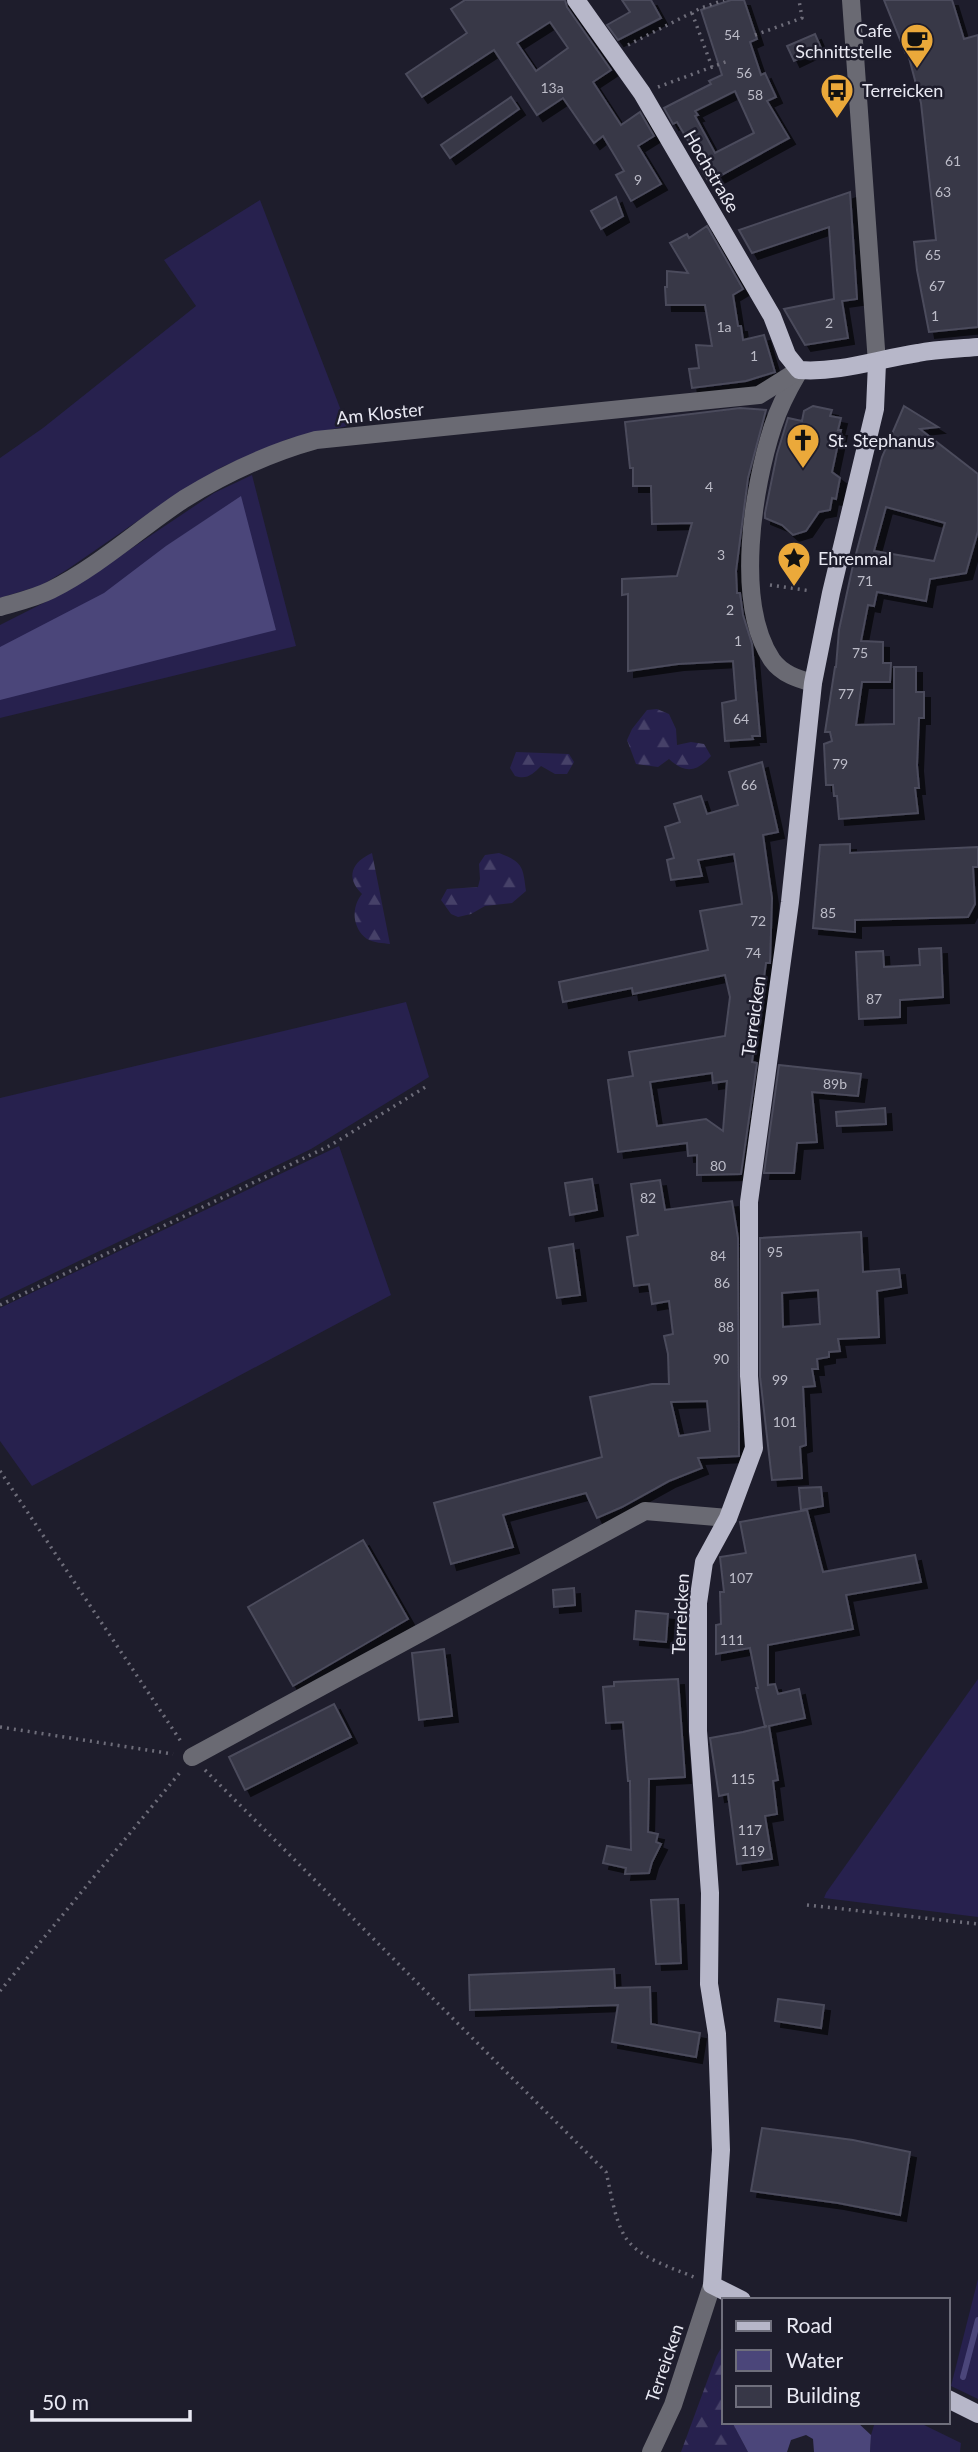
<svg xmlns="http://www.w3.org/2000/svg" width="978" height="2452" font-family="Lato,sans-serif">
	<defs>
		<pattern id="forest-firs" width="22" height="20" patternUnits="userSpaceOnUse" patternTransform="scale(1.75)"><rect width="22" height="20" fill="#27214e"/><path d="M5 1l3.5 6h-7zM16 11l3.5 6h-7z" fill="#464168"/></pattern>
		<filter id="shadow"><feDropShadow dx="6" dy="6" stdDeviation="0" flood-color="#0009"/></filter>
	</defs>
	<rect width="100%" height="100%" fill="#1e1d2c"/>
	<g fill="#27214e">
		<polygon points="260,200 347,426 288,439 222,467 168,500 68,569 42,585 0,598 0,458 43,428 196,306 164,260"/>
		<polygon points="252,475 296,646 0,718 0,625 71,589 214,493"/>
		<polygon points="406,1002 429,1077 311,1149 0,1299 0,1098"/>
		<polygon points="339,1146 391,1295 32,1486 0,1441 0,1308"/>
		<polygon points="978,1679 978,1917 824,1898 826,1893"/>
		<polygon points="978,2279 978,2399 951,2386"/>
		<polygon points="875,2422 918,2422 961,2443 960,2452 870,2452 871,2435"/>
	</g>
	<g fill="url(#forest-firs)">
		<path d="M657 709 669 714 676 729 677 745 691 742 704 744 711 756C697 772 685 774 669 759L658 767 636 764 627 740 632 729 647 710Z"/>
		<path d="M516 752 569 754 574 762 567 774H555L541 766C533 774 527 780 515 776L510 768Z"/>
		<path d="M372 853 390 944C383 943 374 943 367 939 352 928 351 907 362 894 345 877 352 862 372 853Z"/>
		<path d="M499 853C523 862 523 867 526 891L512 903 485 906 471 914 458 917 451 914 441 900 447 889 478 887 480 879 479 864 485 855Z"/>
		<polygon points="724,2343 724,2422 732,2422 748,2452 681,2452 716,2357"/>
	</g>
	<g fill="#4b467a">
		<polygon points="241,496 276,630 0,700 0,647 104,593 166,546"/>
		<polygon points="732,2422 857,2422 871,2435 870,2452 814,2452 813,2439 806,2435 791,2440 787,2452 748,2452"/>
	</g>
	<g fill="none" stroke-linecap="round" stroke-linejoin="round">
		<polyline stroke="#4b467a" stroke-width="6" points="963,2377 978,2320"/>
	</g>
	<g fill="#373747" stroke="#4b4b5c" stroke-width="2" fill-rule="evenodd" filter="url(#shadow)">
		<path d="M465 0H565L567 7 611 70 593 82 621 125 640 112 654 136 638 146 661 184 631 201 616 175 624 171 603 136 594 143 563 98 537 115 494 50 422 97 406 74 467 33 451 9ZM550 22 568 48 536 71 517 43Z"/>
		<polygon points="622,0 651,0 661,18 618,40 607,25 630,12"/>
		<path d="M731 0H744L757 39 750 42 761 75 765 73 776 97 767 101 789 138 709 182 697 162 700 161 677 122 673 124 664 108 711 84 709 81 722 75 701 10ZM735 91 754 133 715 153 695 116 698 115 695 111Z"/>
		<polygon points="884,0 952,0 964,39 978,35 978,327 929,332 917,270 914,242 936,240 921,103 907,50 905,52"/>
		<polygon points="815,34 821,48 794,61 787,46"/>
		<polygon points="511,97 519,109 450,158 441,145"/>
		<polygon points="850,192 857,299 842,301 848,338 805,345 784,309 834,299 829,227 752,253 739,230"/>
		<polygon points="616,197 623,216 601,229 591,211"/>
		<polygon points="707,226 743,289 733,295 738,326 741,326 743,340 764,335 775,372 746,381 692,388 689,369 699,368 696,345 712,346 705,305 666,305 665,287 667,287 667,271 688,273 670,243 687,234 689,238"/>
		<polygon points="813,406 832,410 830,416 841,418 838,430 841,430 832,472 840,478 836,499 832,498 830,510 819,512 806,531 793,535 782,525 765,518 765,513 777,454 788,418 802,421 804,411"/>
		<path d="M904 406 938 427 920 429 978 474V531L966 573 930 579 926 601 877 592 874 606 868 605 861 641 883 642V663H891L890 682H862L856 725 894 724V667H916V692H924V718H919L917 765 919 788H915L918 813 839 819 837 796H834L833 785H826L824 744 832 741 830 732H825L835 667H836L839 630 853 565 882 457ZM886 507 945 523 934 561 874 551Z"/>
		<polygon points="740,408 766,410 748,478 736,571 737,593 740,593 743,615 752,644 760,736 752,736 753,739 725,741 722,703 736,700 733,661 678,664 628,671 628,594 622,595 622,579 677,576 692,523 652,524 651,486 633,486 633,468 630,468 625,422"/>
		<path d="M762 762 778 832 763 835 772 898 770 963H766L752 1062 757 1063 741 1174 697 1175V1155L688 1156 687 1143 618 1152 608 1080 633 1076 629 1052 725 1036 730 997 725 975 633 994 632 988 563 1002 559 982 708 950 700 911 742 904 734 854 698 860 702 876 671 880 667 860 674 858 665 827 680 822 674 804 701 796 707 814 738 805 729 772ZM712 1073 713 1083 727 1081 723 1131 706 1119 657 1126 650 1082Z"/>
		<polygon points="850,844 850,853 978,847 978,867 973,867 975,904 968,917 855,920 855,932 813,928 820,845"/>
		<polygon points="941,948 943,997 900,1000 900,1017 859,1019 856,952 883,951 884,967 920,965 919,949"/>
		<polygon points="779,1065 861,1074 858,1096 812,1092 817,1142 797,1143 794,1173 764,1173"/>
		<polygon points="885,1108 886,1124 837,1126 836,1112"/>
		<polygon points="592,1179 597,1210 570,1215 565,1183"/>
		<path d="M660 1180 665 1210 732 1201 738 1238 739 1456 698 1458 702 1468 669 1481 622 1507 597 1518 586 1493 503 1515 513 1547 451 1564 434 1503 602 1457 590 1397 652 1384H669L668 1354 664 1336 673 1334 669 1301 652 1304 649 1284 634 1286 627 1237 638 1235 631 1184ZM707 1401 710 1431 679 1436 671 1402Z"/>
		<path d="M861 1232 863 1272 899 1269 901 1287 877 1291 879 1337 838 1339 840 1351 829 1352V1357L817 1359 818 1369H812L815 1386 803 1387 806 1445 800 1447 802 1478 772 1480 760 1376V1238ZM818 1290 820 1324 783 1327 782 1293Z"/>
		<polygon points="573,1244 580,1295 557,1298 549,1248"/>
		<polygon points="821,1487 823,1506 801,1510 799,1488"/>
		<polygon points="807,1510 823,1572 915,1555 921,1582 846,1595 853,1629 768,1645 768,1685 775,1684 778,1694 799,1689 805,1718 769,1726 778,1780 773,1781 777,1814 765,1816 772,1859 737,1864 728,1794 719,1796 710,1738 743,1732 767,1726 765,1727 756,1688 758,1688 750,1648 716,1654 716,1625 721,1624 720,1592 724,1592 720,1557 746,1553 740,1522"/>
		<polygon points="363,1540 408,1619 293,1686 248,1607"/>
		<polygon points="574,1588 575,1605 554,1607 553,1590"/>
		<polygon points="636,1611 668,1614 666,1642 634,1639"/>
		<polygon points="444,1649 452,1716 419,1720 412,1653"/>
		<polygon points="678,1679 685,1777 649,1779 648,1832 658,1834 656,1842 661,1844 652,1862 649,1873 625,1874 626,1868 603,1863 607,1846 631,1850 630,1781 628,1781 623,1722 606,1723 603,1687 614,1686 614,1682"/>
		<polygon points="334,1704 351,1737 245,1790 229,1757"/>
		<polygon points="678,1899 681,1963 656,1964 651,1900"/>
		<polygon points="614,1969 615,1988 650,1987 651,2024 700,2033 696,2057 612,2042 618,2005 470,2010 469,1975"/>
		<polygon points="778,1999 824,2005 821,2028 775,2021"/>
		<polygon points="762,2128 853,2140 910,2152 900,2215 838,2203 751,2191"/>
	</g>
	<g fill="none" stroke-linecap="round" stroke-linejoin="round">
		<g stroke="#6e6d7a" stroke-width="3.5" stroke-dasharray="2 5" stroke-linecap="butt">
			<polyline points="692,13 712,67 728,61"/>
			<polyline points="755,35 802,18 799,0"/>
			<polyline points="628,45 701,8 724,0"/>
			<polyline points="658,87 712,67"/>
			<polyline points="770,585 811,591"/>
			<polyline points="0,1305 331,1145 427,1086"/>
			<polyline points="0,1471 182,1743"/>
			<polyline points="0,1727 173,1754"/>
			<path d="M205 1770 606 2172C611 2192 614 2217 624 2235 636 2257 672 2268 694 2277"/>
			<polyline points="807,1905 978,1924"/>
			<polyline points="0,1991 182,1770"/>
		</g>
		<g stroke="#6a6a73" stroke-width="18">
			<polyline points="851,0 877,363"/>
			<path d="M798 373C788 390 779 407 773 426 753 487 734 603 772 660 782 674 798 679 813 683"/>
			<path d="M0 607C17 602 35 598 51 590 99 566 140 528 184 499 226 473 269 453 316 440L759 395 799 370"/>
			<polyline points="192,1757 645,1511 728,1518"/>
			<polyline points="651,2452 673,2405 712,2285"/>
		</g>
		<g stroke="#b7b7c9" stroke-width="18">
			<path d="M576 0 642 93 772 316 787 355 799 370C840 373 878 359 918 353 938 349 958 349 978 347"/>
			<polyline points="742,2300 712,2285 721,2150 717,2034 709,1984 710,1893 698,1731 698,1603 704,1562 728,1518 754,1448 749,1376 749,1202 790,902 813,683 831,593 875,409 877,363"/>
			<polyline points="948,2399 978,2414"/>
		</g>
	</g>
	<defs>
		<symbol id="cafe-pin" viewBox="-11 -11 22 30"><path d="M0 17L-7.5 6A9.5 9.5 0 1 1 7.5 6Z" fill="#eba93a" stroke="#1e1d2c"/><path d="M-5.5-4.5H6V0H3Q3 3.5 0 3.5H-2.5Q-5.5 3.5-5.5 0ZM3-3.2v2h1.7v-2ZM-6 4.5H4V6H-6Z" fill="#111"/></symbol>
		<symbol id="bus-pin" viewBox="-11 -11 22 30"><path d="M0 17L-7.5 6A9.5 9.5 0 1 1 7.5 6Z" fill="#eba93a" stroke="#1e1d2c"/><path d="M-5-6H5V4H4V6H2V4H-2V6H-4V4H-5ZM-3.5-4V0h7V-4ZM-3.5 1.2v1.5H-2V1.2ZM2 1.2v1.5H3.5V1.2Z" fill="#111"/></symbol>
		<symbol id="church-pin" viewBox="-11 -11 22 30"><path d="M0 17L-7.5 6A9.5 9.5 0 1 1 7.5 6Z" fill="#eba93a" stroke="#1e1d2c"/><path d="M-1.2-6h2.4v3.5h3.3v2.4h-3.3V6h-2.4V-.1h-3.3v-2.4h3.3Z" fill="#111"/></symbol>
		<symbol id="sight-pin" viewBox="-11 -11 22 30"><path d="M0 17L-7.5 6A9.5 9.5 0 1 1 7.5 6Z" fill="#eba93a" stroke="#1e1d2c"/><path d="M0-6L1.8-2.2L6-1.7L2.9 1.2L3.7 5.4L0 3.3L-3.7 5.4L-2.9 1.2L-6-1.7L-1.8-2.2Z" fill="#111"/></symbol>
	</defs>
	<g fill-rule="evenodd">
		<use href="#cafe-pin" x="898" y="21" width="38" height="52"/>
		<use href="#bus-pin" x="818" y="71" width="38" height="52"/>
		<use href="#church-pin" x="784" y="421" width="38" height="52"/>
		<use href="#sight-pin" x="775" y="539" width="38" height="52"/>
	</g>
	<g text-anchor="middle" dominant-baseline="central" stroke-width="5" stroke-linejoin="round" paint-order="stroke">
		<g font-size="14" fill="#bcbcc8">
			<text x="732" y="34">54</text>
			<text x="744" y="72">56</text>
			<text x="552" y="87">13a</text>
			<text x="755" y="94">58</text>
			<text x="953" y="160">61</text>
			<text x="638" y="179">9</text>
			<text x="943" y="191">63</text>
			<text x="933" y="254">65</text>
			<text x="937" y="285">67</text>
			<text x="935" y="315">1</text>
			<text x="829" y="322">2</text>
			<text x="724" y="326">1a</text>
			<text x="754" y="355">1</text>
			<text x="709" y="486">4</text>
			<text x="721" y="554">3</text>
			<text x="865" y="580">71</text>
			<text x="730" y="609">2</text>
			<text x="738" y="640">1</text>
			<text x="860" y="652">75</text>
			<text x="846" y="693">77</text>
			<text x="741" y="718">64</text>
			<text x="840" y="763">79</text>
			<text x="749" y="784">66</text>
			<text x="828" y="912">85</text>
			<text x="758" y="920">72</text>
			<text x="753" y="952">74</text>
			<text x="874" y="998">87</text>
			<text x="835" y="1083">89b</text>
			<text x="718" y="1165">80</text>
			<text x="648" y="1197">82</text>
			<text x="775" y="1251">95</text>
			<text x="718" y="1255">84</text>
			<text x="722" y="1282">86</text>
			<text x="726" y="1326">88</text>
			<text x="721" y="1358">90</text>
			<text x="780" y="1379">99</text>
			<text x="785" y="1421">101</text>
			<text x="741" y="1577">107</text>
			<text x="732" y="1639">111</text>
			<text x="743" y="1778">115</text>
			<text x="750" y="1829">117</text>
			<text x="753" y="1850">119</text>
		</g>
		<g font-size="18" fill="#e9e9f3" stroke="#1e1d2c" text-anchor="start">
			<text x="892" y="30" text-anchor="end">Cafe<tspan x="892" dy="21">Schnittstelle</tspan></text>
			<text x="862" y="90">Terreicken</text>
			<text x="828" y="440">St. Stephanus</text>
			<text x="818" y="558">Ehrenmal</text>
		</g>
		<g font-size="18" fill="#e9e9f3" stroke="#1e1d2c">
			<text transform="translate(712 171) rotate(60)">Hochstraße</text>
			<text transform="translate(380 413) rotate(-6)">Am Kloster</text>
			<text transform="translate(753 1016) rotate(-82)">Terreicken</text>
			<text transform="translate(680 1614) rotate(-87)">Terreicken</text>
			<text transform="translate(664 2363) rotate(-71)">Terreicken</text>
		</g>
	</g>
	<rect x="722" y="2298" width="228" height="126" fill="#1e1d2c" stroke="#6f6f7c" stroke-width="2"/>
	<rect x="736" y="2321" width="35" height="10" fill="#b7b7c9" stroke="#6f6f7c" stroke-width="2"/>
	<text x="786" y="2333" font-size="21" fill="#e9e9f3">Road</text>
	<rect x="736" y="2350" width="35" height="21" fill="#4b467a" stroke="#6f6f7c" stroke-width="2"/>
	<text x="786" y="2368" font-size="21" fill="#e9e9f3">Water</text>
	<rect x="736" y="2386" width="35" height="21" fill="#373747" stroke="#6f6f7c" stroke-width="2"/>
	<text x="786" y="2403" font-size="21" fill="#e9e9f3">Building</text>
	<path d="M32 2410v10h158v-10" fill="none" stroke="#e9e9f3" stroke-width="3.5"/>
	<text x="42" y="2410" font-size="21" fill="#e9e9f3" stroke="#1e1d2c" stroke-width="5" paint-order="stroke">50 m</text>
</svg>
